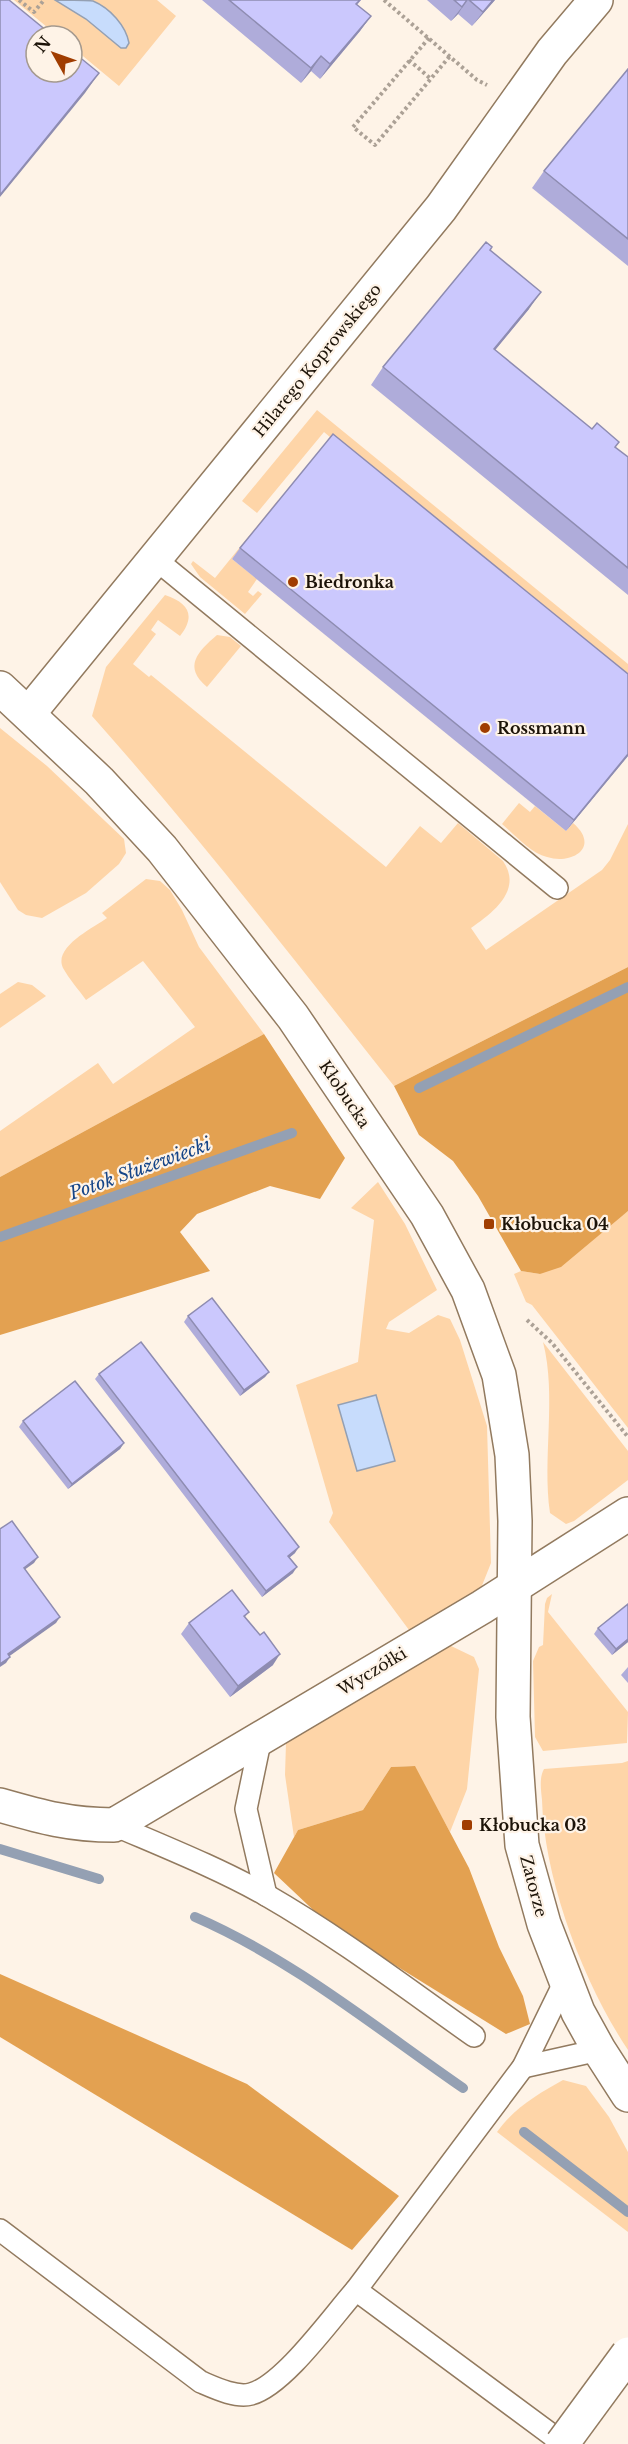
<svg xmlns="http://www.w3.org/2000/svg" width="628" height="2444" font-family="'Libre Baskerville',serif">
	<rect width="100%" height="100%" fill="#fef3e7"/>
	<g fill="#fed5a8">
		<polygon points="14,0 157,0 176,16 119,86 72,47 72,36 58,36"/>
		<polygon points="317,410 628,664 628,690 324,432 257,513 242,501"/>
		<polygon points="278,500 280,501 232,559 257,579 248,592 253,596 258,591 262,594 245,614 200,577 191,564 193,561 215,578"/>
		<path d="M165 595C189 603 196 616 180 636L158 620 151 630 156 634 133 664 149 677 151 675 386 867 420 826 441 843 458 823 503 861C523 890 493 913 471 928L486 950 602 870 610 860 628 824V967L394 1086C295 961 198 835 92 716L106 667Z"/>
		<path d="M217 635 230 637 241 646 207 687C183 667 197 652 217 635Z"/>
		<polygon points="0,728 47,766 124,839 126,853 119,864 86,893 42,918 26,915 18,910 0,882"/>
		<path d="M519 803 530 812 535 806 566 831 573 823C601 847 572 865 547 857 530 853 515 835 502 824Z"/>
		<path d="M146 879 160 881 170 890 182 910 199 947 264 1034 0 1177V1131L98 1063 113 1084 195 1027 143 961 86 1000C79 990 69 979 63 968 53 947 93 928 107 918L102 913Z"/>
		<polygon points="18,982 32,985 46,996 0,1028 0,994"/>
		<polygon points="378,1182 405,1224 437,1290 389,1322 386,1329 409,1333 438,1315 450,1319 460,1340 487,1426 491,1563 481,1588 409,1630 329,1522 333,1513 296,1385 358,1362 374,1220 351,1208"/>
		<polygon points="628,1211 628,1428 532,1305 526,1302 514,1274 521,1271 540,1274"/>
		<path d="M543 1342 628 1451V1480L574 1521 566 1524 550 1513C542 1457 557 1397 543 1342Z"/>
		<polygon points="552,1594 548,1612 628,1712 627,1743 543,1751 535,1737 533,1661 539,1647 543,1645 545,1604 547,1598"/>
		<polygon points="449,1645 474,1657 479,1669 467,1789 450,1832 414,1766 391,1767 363,1810 298,1830 294,1837 285,1775 286,1743"/>
		<path d="M628 1761V2050C584 1984 544 1880 542 1800 541 1790 539 1778 544 1769L622 1763Z"/>
		<path d="M563 2080 586 2086 609 2117 628 2152V2232L497 2132C514 2108 538 2094 563 2080Z"/>
	</g>
	<g fill="#e3a151">
		<polygon points="628,967 628,1211 561,1267 540,1274 521,1271 478,1196 453,1161 419,1135 394,1086"/>
		<polygon points="264,1034 345,1158 320,1199 270,1186 197,1214 180,1232 210,1271 0,1335 0,1177"/>
		<polygon points="415,1766 469,1868 499,1947 523,1996 530,2024 506,2034 327,1923 274,1873 298,1830 363,1810 391,1767"/>
		<polygon points="0,1974 247,2084 399,2196 352,2250 0,2037"/>
	</g>
	<g fill="#c7dcfc" stroke="#94a0b3" stroke-width="1.5">
		<path d="M55 0C65 0 84 0 93 1 110 8 126 26 129 43L126 48H121L86 19Z"/>
		<polygon points="376,1395 395,1461 357,1471 338,1405"/>
	</g>
	<g fill="none" stroke-linecap="round" stroke-linejoin="round">
		<g stroke="#94a0b3" stroke-width="10">
			<polyline points="419,1088 628,987"/>
			<polyline points="0,1237 292,1133"/>
			<polyline points="0,1849 99,1879"/>
			<path d="M195 1917C292 1959 376 2028 463 2088"/>
			<polyline points="524,2132 628,2212"/>
		</g>
		<defs>
			<g id="lane">
				<polyline points="154,558 557,888"/>
				<polyline points="261,1737 246,1809 266,1895"/>
				<path d="M114 1825C165 1847 218 1868 266 1895 339 1937 406 1988 474 2036"/>
				<polyline points="523,2067 599,2050"/>
				<path d="M0 2230 201 2382C215 2388 236 2398 251 2394 284 2385 332 2317 356 2290"/>
				<polyline points="564,2444 356,2290 523,2067 565,1981"/>
			</g>
			<g id="street">
				<polyline points="29,713 441,208 552,52 596,0"/>
				<path d="M0 1805C42 1817 70 1825 114 1825L482 1607 628 1514"/>
			</g>
			<polyline id="secondary" points="0,688 99,781 162,849 293,1017 427,1215 468,1290 499,1375 512,1455 515,1521 513,1717 522,1845 544,1924 578,2012 599,2050 628,2095"/>
		</defs>
		<use href="#lane" stroke="#927a5f" stroke-width="24"/>
		<use href="#street" stroke="#927a5f" stroke-width="36"/>
		<use href="#secondary" stroke="#927a5f" stroke-width="36"/>
		<g stroke="#aca196" stroke-width="4" stroke-dasharray="3 3" stroke-linecap="butt">
			<polyline points="19,0 34,12 44,0"/>
			<polyline points="384,0 477,80 487,85"/>
			<polyline points="429,38 353,127 375,145 450,56"/>
			<polyline points="409,60 431,79"/>
			<polyline points="527,1320 552,1343 628,1437"/>
		</g>
		<use href="#lane" stroke="#fff" stroke-width="21"/>
		<use href="#street" stroke="#fff" stroke-width="33"/>
		<use href="#secondary" stroke="#fff" stroke-width="33"/>
		<defs>
			<polyline id="secondary-bridge" points="562,2444 628,2354"/>
		</defs>
		<use href="#secondary-bridge" stroke="#927a5f" stroke-width="36" stroke-linecap="butt"/>
		<use href="#secondary-bridge" stroke="#fff" stroke-width="33"/>
	</g>
	<g fill="#afacda">
		<polygon points="202,0 361,0 357,5 371,16 360,31 320,79 311,71 301,83"/>
		<polygon points="427,0 495,0 472,26 458,14 451,21"/>
		<polygon points="628,69 628,266 532,188 544,171"/>
		<polygon points="490,250 529,309 495,350 592,429 619,442 615,447 628,457 628,595 371,385 383,367"/>
		<polygon points="240,548 628,674 628,756 566,831 232,559"/>
		<polygon points="188,1316 269,1372 265,1377 240,1396 184,1322"/>
		<polygon points="99,1374 295,1553 289,1558 293,1573 262,1597 95,1379"/>
		<polygon points="23,1421 124,1443 120,1449 68,1489 19,1427"/>
		<polygon points="628,1604 628,1642 612,1655 594,1634 598,1628"/>
		<polygon points="249,1612 245,1617 273,1665 230,1697 181,1634 189,1623"/>
		<polygon points="628,1667 628,1683 621,1675"/>
	</g>
	<g fill="#8e8cb1">
		<polygon points="467,0 458,14 451,21 462,7"/>
		<polygon points="493,0 495,0 472,26 483,12"/>
		<polygon points="371,16 360,31 320,79 330,64"/>
		<polygon points="321,56 311,71 301,83 311,68"/>
		<polygon points="99,73 85,93 0,197 0,195"/>
		<polygon points="541,292 529,309 482,366 494,349"/>
		<polygon points="628,754 628,756 566,831 574,820"/>
		<polygon points="269,1372 265,1377 240,1396 244,1390"/>
		<polygon points="124,1443 120,1449 68,1489 72,1484"/>
		<polygon points="299,1547 295,1553 284,1562 288,1556"/>
		<polygon points="38,1557 34,1563 20,1573 24,1568"/>
		<polygon points="297,1567 293,1573 262,1597 266,1591"/>
		<polygon points="60,1617 56,1623 4,1660 8,1654"/>
		<polygon points="628,1639 628,1642 612,1655 616,1649"/>
		<polygon points="280,1654 273,1665 230,1697 238,1686"/>
		<polygon points="10,1657 6,1663 0,1667 0,1664"/>
	</g>
	<g fill="#cbc8fd" stroke="#8e8cb1" stroke-width="1.5">
		<polygon points="0,0 9,0 53,36 36,36 36,72 72,72 72,51 99,73 0,195"/>
		<polygon points="229,0 360,0 356,4 371,16 330,64 321,56 311,68"/>
		<polygon points="454,0 467,0 462,7"/>
		<polygon points="469,0 493,0 483,12"/>
		<polygon points="628,69 628,239 544,171"/>
		<polygon points="486,242 492,247 490,250 541,292 494,349 592,429 597,423 619,442 615,447 628,457 628,568 383,367"/>
		<polygon points="333,434 628,674 628,754 574,820 240,548"/>
		<polygon points="212,1298 269,1372 244,1390 188,1316"/>
		<polygon points="141,1342 299,1547 288,1556 297,1567 266,1591 99,1374"/>
		<polygon points="75,1381 124,1443 72,1484 23,1421"/>
		<polygon points="12,1521 38,1557 24,1568 60,1617 8,1654 10,1657 0,1664 0,1529"/>
		<polygon points="232,1590 249,1612 244,1616 260,1635 264,1632 280,1654 238,1686 189,1623"/>
		<polygon points="628,1604 628,1639 616,1649 598,1628"/>
	</g>
	<g fill="#a03d01" stroke="#fef3e7" stroke-width="2">
		<circle cx="293" cy="582" r="6"/>
		<circle cx="485" cy="728" r="6"/>
		<rect x="483" y="1218" width="12" height="12" rx="3"/>
		<rect x="461" y="1819" width="12" height="12" rx="3"/>
	</g>
	<g text-anchor="middle" dominant-baseline="central" stroke-width="4.5" stroke-linejoin="round" paint-order="stroke">
		<g font-size="16" fill="#1c1308" stroke="#fef3e7">
			<text transform="translate(317 360) rotate(-51)">Hilarego Koprowskiego</text>
			<text transform="translate(345 1094) rotate(56)">Kłobucka</text>
			<text transform="translate(372 1671) rotate(-31)">Wyczółki</text>
			<text transform="translate(534 1886) rotate(75)">Zatorze</text>
		</g>
		<g font-size="16" font-weight="bold" fill="#1c1308" stroke="#fef3e7" text-anchor="start">
			<text x="305" y="582">Biedronka</text>
			<text x="497" y="728">Rossmann</text>
			<text x="501" y="1224">Kłobucka 04</text>
			<text x="479" y="1825">Kłobucka 03</text>
		</g>
		<g font-size="18" font-style="italic" fill="#164588" stroke="#fef3e7">
			<text transform="translate(140 1169) rotate(-20)">Potok Służewiecki</text>
		</g>
	</g>
	<g transform="translate(54 54) rotate(310)"><circle r="28" fill="#fef3e7" stroke="#a4998e" stroke-width="1.5"/>
	<path d="M0-4.5L10 22L0 15L-10 22Z" fill="#a03d01"/>
	<text y="-9" font-size="16" font-weight="bold" text-anchor="middle" fill="#1c1308">N</text>
	</g>
</svg>
